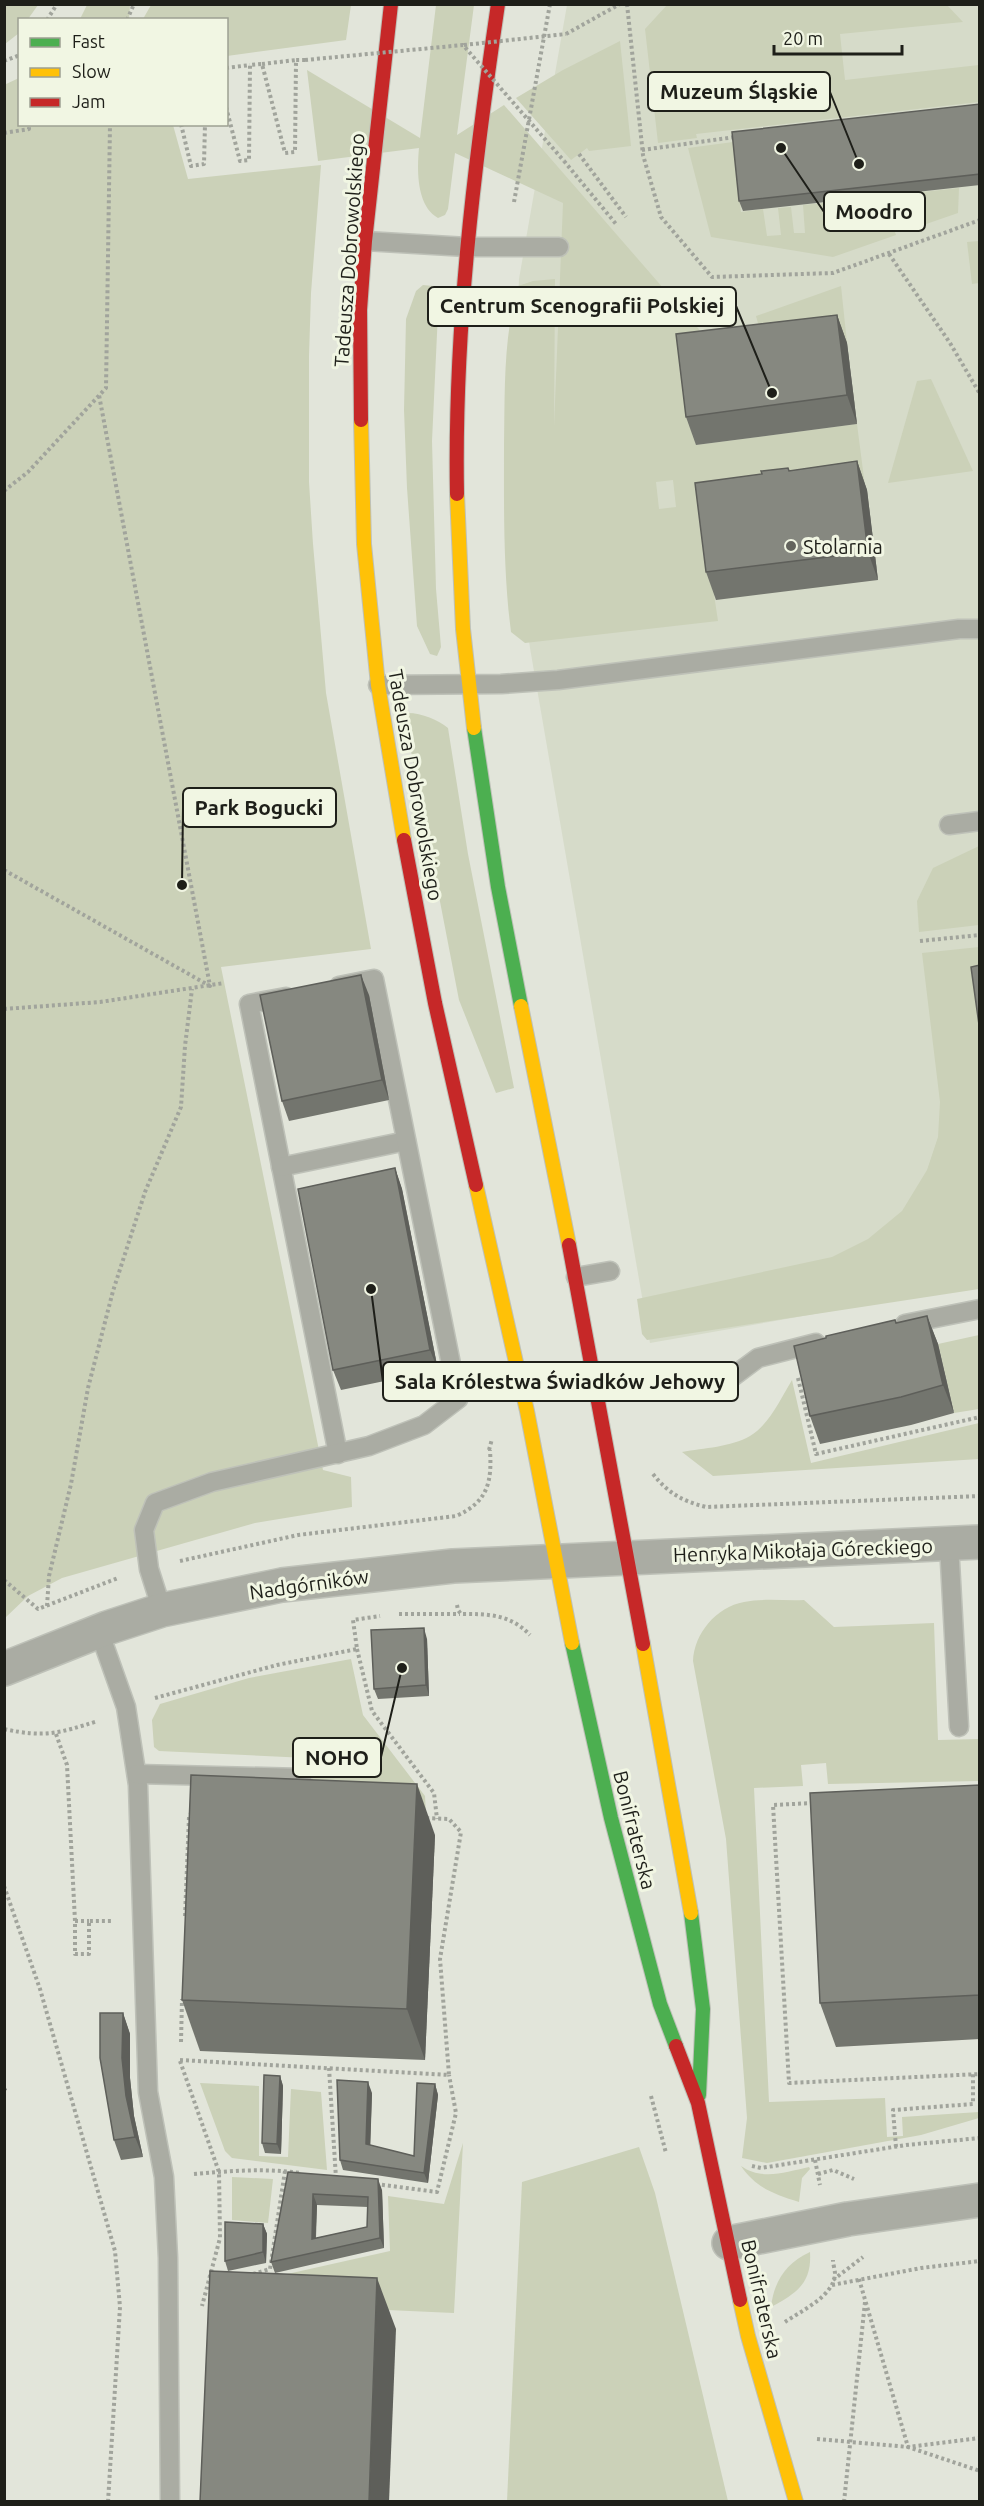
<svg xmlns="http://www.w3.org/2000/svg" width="984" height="2506" font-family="Ubuntu,sans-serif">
	<rect width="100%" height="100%" fill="#e2e5da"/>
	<polygon fill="#d6dbc9" points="567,5 979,5 979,1285 650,1343 530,648 511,506 519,279"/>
	<g fill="#cbd1b8" fill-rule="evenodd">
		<polygon points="5,4 38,5 28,19 20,20 19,33 5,44"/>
		<polygon points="87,5 130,5 129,19 80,19"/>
		<polygon points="151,5 151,4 351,5 346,40 227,56 226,20 143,19"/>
		<path d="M436 5H474L457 135 504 105 704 335 734 324 743 355 696 445 857 424 865 486 701 508 718 621 525 643 511 632C503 570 504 507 504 445 505 391 503 338 518 286L533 281 555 279 554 427 563 203 455 153 448 209 445 215 438 218C416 206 417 169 419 148L318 161 307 70 420 138ZM673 480 676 507 659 509 656 482Z"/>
		<polygon points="667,5 947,5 963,22 840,34 845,80 979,65 979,102 696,134 697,138 658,143 645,29"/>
		<polygon points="620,41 631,146 589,151 587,148 571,160 516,98 563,70"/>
		<polygon points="19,78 20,124 173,125 188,179 321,165 311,293 309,356 309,482 313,544 326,693 371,949 221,967 323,1470 351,1477 352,1507 255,1523 62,1578 28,1596 5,1618 4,85"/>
		<polygon points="733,142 741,212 763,209 767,236 781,235 778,208 791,207 794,233 805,233 803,205 883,197 896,235 833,257 711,237 688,148"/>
		<polygon points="959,188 958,213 906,231 895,195"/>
		<polygon points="979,241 979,283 972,284 967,242"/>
		<polygon points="423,285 433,286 439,291 432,441 436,589 441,647 437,656 430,654 417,626 407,488 404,410 406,319 416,291"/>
		<polygon points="841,286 847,343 766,353 756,316"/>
		<polygon points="931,379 973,471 888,483 917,381"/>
		<path d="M408 713C422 713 438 720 448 728L468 854 514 1088 496 1093 459 1000 405 720Z"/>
		<polygon points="979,846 979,925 919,932 917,901 933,868"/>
		<polygon points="979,947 979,1289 647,1340 642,1334 637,1299 832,1257 868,1239 902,1211 927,1170 938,1137 940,1102 922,953"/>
		<polygon points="979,1335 979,1409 954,1413 938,1344"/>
		<path d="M792 1380 811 1463 979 1423V1459L713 1476 682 1452C704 1448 731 1447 750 1436 769 1425 781 1398 792 1380Z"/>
		<path d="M804 1600 834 1627 934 1623 938 1740 979 1739V1781L828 1784 826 1763 801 1765 803 1786 754 1788 769 2102 885 2098 887 2137 903 2136 902 2117 979 2112V2118L921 2135 767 2163 742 2158 747 2118 726 1839 693 1661C694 1634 716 1607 744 1602 763 1598 785 1601 804 1600Z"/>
		<polygon points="351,1659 363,1715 425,1796 426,1813 305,1798 307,1758 159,1751 154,1747 152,1720 160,1704 249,1678"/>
		<polygon points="200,2083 259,2086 259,2156 288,2157 291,2089 321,2092 327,2170 232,2158 225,2151"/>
		<polygon points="463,2143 454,2313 229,2303 229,2287 390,2251 388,2196 444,2204"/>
		<polygon points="639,2147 655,2193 728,2501 507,2501 522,2182"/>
		<path d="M741 2166C763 2181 785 2172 809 2167L810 2169 802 2178 799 2202C774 2194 756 2188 741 2166Z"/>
		<polygon points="232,2177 273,2179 268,2223 232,2220"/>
		<path d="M810 2252C812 2283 797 2293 771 2307 774 2281 786 2263 810 2252Z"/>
	</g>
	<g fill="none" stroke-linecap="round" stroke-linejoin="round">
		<defs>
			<g id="lane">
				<polyline points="365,241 467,247 559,247"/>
				<polyline points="378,685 501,684 558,680 959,629 980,629"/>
				<polyline points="949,825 980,821"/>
				<polyline points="286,997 249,1004 338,1454"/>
				<polyline points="281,1167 406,1141"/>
				<polyline points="576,1277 610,1271"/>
				<polyline points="905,1324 980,1309"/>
				<polyline points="723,1384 758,1358 816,1343"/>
				<polyline points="949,1544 959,1727"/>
				<polyline points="162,1610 149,1569 144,1530 155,1503 212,1482 369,1446 424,1425 458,1399 374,979 339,986"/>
				<polyline points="99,1631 126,1707 138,1785 148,2092 164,2177 168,2258 170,2502"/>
				<polyline points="137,1774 302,1778"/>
			</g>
			<g id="street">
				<polyline points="4,1669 107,1628 162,1610 282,1585 453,1566 980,1542"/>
				<polyline points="729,2243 848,2219 980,2200"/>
			</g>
			<g id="fast">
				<polyline points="474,728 498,887 521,1006"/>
				<polyline points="572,1643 611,1818 660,2004 676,2046"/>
				<polyline points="691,1913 703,2009 699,2095"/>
			</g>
			<g id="slow">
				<polyline points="361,420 364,544 378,685 404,840"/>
				<polyline points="457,494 463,629 474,728"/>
				<polyline points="521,1006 569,1245"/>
				<polyline points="476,1185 527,1411 572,1643"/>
				<polyline points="643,1644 691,1913"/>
				<polyline points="740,2300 748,2336 796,2502"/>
			</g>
			<g id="jam">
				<polyline points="361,420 360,310 365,241 391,4"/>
				<path d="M457 494C454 330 474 166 498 4"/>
				<polyline points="404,840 435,1003 476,1185"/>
				<polyline points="569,1245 643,1644"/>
				<polyline points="676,2046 698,2103 740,2300"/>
			</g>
		</defs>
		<use href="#lane" stroke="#bec1b8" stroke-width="21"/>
		<use href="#street" stroke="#bec1b8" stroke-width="36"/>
		<use href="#fast" stroke="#bec1b8" stroke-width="16"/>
		<use href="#slow" stroke="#bec1b8" stroke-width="16"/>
		<use href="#jam" stroke="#bec1b8" stroke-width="16"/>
		<g stroke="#a1a49c" stroke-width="4" stroke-dasharray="3 3" stroke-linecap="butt">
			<polyline points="627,4 643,155 661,217 712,277 833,273 980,220"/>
			<polyline points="47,20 57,4"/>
			<polyline points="127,20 134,4"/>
			<polyline points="566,34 620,4"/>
			<polyline points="4,61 20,55"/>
			<polyline points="262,64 296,60"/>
			<polyline points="226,68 250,65"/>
			<polyline points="226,107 240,161 249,160 250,65 262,64 285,153 295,152 296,60 305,60"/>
			<polyline points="181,124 191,166 204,164 205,124"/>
			<polyline points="4,133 29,129 29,124"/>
			<polyline points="642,150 735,137"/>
			<polyline points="579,154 626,217"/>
			<polyline points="564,161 616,224"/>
			<polyline points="514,202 550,4"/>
			<polyline points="889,254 950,343 980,394"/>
			<polyline points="4,491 28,472 106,388 110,124"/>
			<polyline points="4,870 210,986 99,395"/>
			<polyline points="920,941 980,935"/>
			<polyline points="4,1009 100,1002 224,983"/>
			<polyline points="798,1378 816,1454 980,1417"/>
			<polyline points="489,1450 492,1439"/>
			<path d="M653 1474C668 1493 682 1501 706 1507L980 1496"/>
			<path d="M180 1561 298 1535 456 1516C488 1502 492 1482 490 1450"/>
			<polyline points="4,1580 38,1609 118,1578"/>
			<path d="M457 1605 458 1610 461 1614C488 1614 510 1614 530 1635"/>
			<polyline points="47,1606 49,1576 71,1484 88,1388 113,1291 145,1192 181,1107 185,1046 192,989"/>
			<polyline points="399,1614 460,1614"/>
			<polyline points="357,1649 372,1711 434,1793 437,1819"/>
			<polyline points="155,1698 277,1665 357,1649 353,1620 380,1616"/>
			<path d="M4 1729C45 1738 59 1733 98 1721"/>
			<polyline points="56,1734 67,1765 75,1921 75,1954 89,1954 89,1921 111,1921"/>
			<polyline points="813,1803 773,1805 789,2083 980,2074"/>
			<polyline points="4,1886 40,1989 115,2251 120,2307 108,2502"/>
			<polyline points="185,1916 189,1817 192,1811"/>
			<polyline points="75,1921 89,1921"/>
			<polyline points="181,2042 182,1999"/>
			<polyline points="180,2060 449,2075 440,1959 461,1832 449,1819 426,1818"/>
			<polyline points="180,2061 219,2172 220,2238 202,2306"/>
			<polyline points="329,2068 336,2178"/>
			<polyline points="651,2096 666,2153"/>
			<polyline points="896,2147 893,2110 973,2104 973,2074"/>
			<polyline points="815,2160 820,2185"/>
			<polyline points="752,2166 761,2168 906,2145 980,2138"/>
			<path d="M194 2174C230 2171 264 2168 300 2173"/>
			<polyline points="818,2174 833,2170 854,2179"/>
			<polyline points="376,2184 437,2192 456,2113 449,2075"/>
			<polyline points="253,2274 270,2269 285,2171"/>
			<polyline points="859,2279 908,2447 980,2471"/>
			<polyline points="833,2280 863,2257"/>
			<polyline points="832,2285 921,2268 980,2261"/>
			<path d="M785 2322C801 2311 834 2296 835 2274 835 2270 833 2264 833 2260"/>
			<polyline points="817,2439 908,2447 980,2438"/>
			<polyline points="844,2502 865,2302"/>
		</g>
		<use href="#lane" stroke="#aaaca3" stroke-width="18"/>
		<use href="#street" stroke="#aaaca3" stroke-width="33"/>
		<use href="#fast" stroke="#4caf50" stroke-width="14"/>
		<use href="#slow" stroke="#ffc107" stroke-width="14"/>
		<use href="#jam" stroke="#c62828" stroke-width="14"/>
		<g stroke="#a1a49c" stroke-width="4" stroke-dasharray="3 3" stroke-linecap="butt">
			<polyline points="464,45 566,34"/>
			<polyline points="305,60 463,45 564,161"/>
		</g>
	</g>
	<g fill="#73756e" fill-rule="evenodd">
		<polygon points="980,104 980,185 743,211 739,201"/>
		<polygon points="837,315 847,343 857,424 696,445 686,417"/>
		<polygon points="857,461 867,490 878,580 716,600 706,572 789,471"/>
		<polygon points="369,995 389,1100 289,1121 282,1101"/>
		<polygon points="395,1168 402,1189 438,1370 341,1390 333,1370"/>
		<polygon points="927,1316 938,1344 954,1413 911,1425 820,1444 810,1416 896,1323"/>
		<polygon points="427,1639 429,1696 378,1699 374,1689"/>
		<polygon points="980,1785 980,2039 836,2047 820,2003"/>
		<polygon points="435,1835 425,2060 200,2051 182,2000"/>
		<polygon points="123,2013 130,2034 130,2078 134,2116 143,2157 121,2160 114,2140"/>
		<polygon points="280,2076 283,2086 281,2154 265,2153 262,2143"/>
		<polygon points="4,2083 7,2090 4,2091"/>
		<polygon points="435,2084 438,2095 428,2183 343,2170 340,2160 372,2093 370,2145 414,2156"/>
		<path d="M288 2172 382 2190 384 2248 275 2273 271 2262ZM317 2205 368 2207 367 2227 316 2238Z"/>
		<polygon points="263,2224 267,2234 266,2263 228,2271 225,2261"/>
	</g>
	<g fill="#5e5f5a">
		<polygon points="837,315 847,343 857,424 847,395"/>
		<polygon points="857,461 867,490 878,580 868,552"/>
		<polygon points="361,975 369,995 389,1100 382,1080"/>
		<polygon points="395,1168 402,1189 438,1370 430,1350"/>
		<polygon points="927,1316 938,1344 954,1413 943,1385"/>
		<polygon points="424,1628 427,1639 429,1696 426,1685"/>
		<polygon points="417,1784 435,1835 425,2060 407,2009"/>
		<polygon points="123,2013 130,2034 130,2078 134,2116 143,2157 135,2137 126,2096 122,2058"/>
		<polygon points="280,2076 283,2086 281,2154 277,2144"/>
		<polygon points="368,2082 372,2093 370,2155 366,2144"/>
		<polygon points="435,2084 438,2095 428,2183 424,2173"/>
		<polygon points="378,2179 382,2190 384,2248 380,2238"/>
		<polygon points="313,2194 317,2205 315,2250 312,2239"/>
		<polygon points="263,2224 267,2234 266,2263 263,2252"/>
		<polygon points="377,2278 396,2329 389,2502 369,2502"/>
	</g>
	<g fill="#868880" stroke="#5e5f5a" stroke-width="1.5" fill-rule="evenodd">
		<polygon points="980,104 980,174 739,201 732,132"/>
		<polygon points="837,315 847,395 686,417 676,334"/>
		<polygon points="857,461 868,552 706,572 695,483 762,474 761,471 788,468 789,471"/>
		<polygon points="980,965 980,1032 971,967"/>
		<polygon points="361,975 382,1080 282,1101 260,995"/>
		<polygon points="395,1168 430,1350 333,1370 298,1189"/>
		<polygon points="927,1316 943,1385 901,1397 810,1416 794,1346 826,1338 826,1336 895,1320 896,1323"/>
		<polygon points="424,1628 426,1685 374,1689 371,1630"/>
		<polygon points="191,1775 417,1784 407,2009 182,2000"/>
		<polygon points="980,1785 980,1995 820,2003 810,1793"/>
		<polygon points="100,2013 123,2013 122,2058 126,2096 135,2137 114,2140 100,2058"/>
		<polygon points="264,2075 280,2076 277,2144 262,2143"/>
		<polygon points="337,2080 368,2082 366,2144 414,2156 417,2083 435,2084 424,2173 340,2160"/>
		<path d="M288 2172 378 2179 380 2238 271 2262ZM313 2194 368 2197 367 2227 312 2239Z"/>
		<polygon points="225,2222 263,2224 263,2252 225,2261"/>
		<polygon points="210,2271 377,2278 369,2502 200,2502"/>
	</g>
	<circle fill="#63645d" stroke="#f1f6e3" stroke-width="2" cx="791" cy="546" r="6"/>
	<g text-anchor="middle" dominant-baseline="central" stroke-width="6" stroke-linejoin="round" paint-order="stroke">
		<g font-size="20" fill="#1e1f19" stroke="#f1f6e3">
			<text transform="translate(349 250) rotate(-86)">Tadeusza Dobrowolskiego</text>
			<text transform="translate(416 785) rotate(80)">Tadeusza Dobrowolskiego</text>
			<text transform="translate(803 1550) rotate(-2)">Henryka Mikołaja Góreckiego</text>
			<text transform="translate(309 1584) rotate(-8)">Nadgórników</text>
			<text transform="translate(635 1830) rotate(76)">Bonifraterska</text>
			<text transform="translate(762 2299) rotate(77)">Bonifraterska</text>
		</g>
		<g font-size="20" fill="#1e1f19" stroke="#f1f6e3" text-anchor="start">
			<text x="803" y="546">Stolarnia</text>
		</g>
	</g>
	<path fill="none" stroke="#1e1f19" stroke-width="2" d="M859 164L830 92M781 148L824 212M772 393L736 306M182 885L183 808M371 1289L383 1382M402 1668L381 1757"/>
	<g fill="#1e1f19" stroke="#f1f6e3" stroke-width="2">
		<circle cx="859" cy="164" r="6"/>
		<circle cx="781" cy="148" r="6"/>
		<circle cx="772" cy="393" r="6"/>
		<circle cx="182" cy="885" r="6"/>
		<circle cx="371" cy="1289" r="6"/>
		<circle cx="402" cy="1668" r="6"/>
	</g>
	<g fill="#f1f6e3" stroke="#1e1f19" stroke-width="2">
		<rect x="648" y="72" width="182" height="39" rx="6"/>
		<rect x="824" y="192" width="101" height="39" rx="6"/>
		<rect x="428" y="287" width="308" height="39" rx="6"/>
		<rect x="183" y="788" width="153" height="39" rx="6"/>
		<rect x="383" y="1362" width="355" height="39" rx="6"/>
		<rect x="293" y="1738" width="88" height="39" rx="6"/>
	</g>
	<g font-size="21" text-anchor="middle" font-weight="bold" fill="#1e1f19">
		<text x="739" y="99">Muzeum Śląskie</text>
		<text x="874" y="219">Moodro</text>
		<text x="582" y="313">Centrum Scenografii Polskiej</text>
		<text x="259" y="815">Park Bogucki</text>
		<text x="560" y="1389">Sala Królestwa Świadków Jehowy</text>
		<text x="337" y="1765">NOHO</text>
	</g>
	<rect width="984" height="2506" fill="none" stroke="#1e1f19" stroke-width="12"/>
	<rect x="18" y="18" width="210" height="108" fill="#f1f6e3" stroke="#9da092" stroke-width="1.5"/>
	<rect x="30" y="38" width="30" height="9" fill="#4caf50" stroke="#9da092" stroke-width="1.5"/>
	<text x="72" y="48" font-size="18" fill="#1e1f19">Fast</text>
	<rect x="30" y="68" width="30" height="9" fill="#ffc107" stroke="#9da092" stroke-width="1.5"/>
	<text x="72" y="78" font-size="18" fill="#1e1f19">Slow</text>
	<rect x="30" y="98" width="30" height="9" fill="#c62828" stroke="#9da092" stroke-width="1.5"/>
	<text x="72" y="108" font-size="18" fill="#1e1f19">Jam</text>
	<path d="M774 45v9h128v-9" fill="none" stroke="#1e1f19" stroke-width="3"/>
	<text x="783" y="45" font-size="18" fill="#1e1f19" stroke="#f1f6e3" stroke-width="4.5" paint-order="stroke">20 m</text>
</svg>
